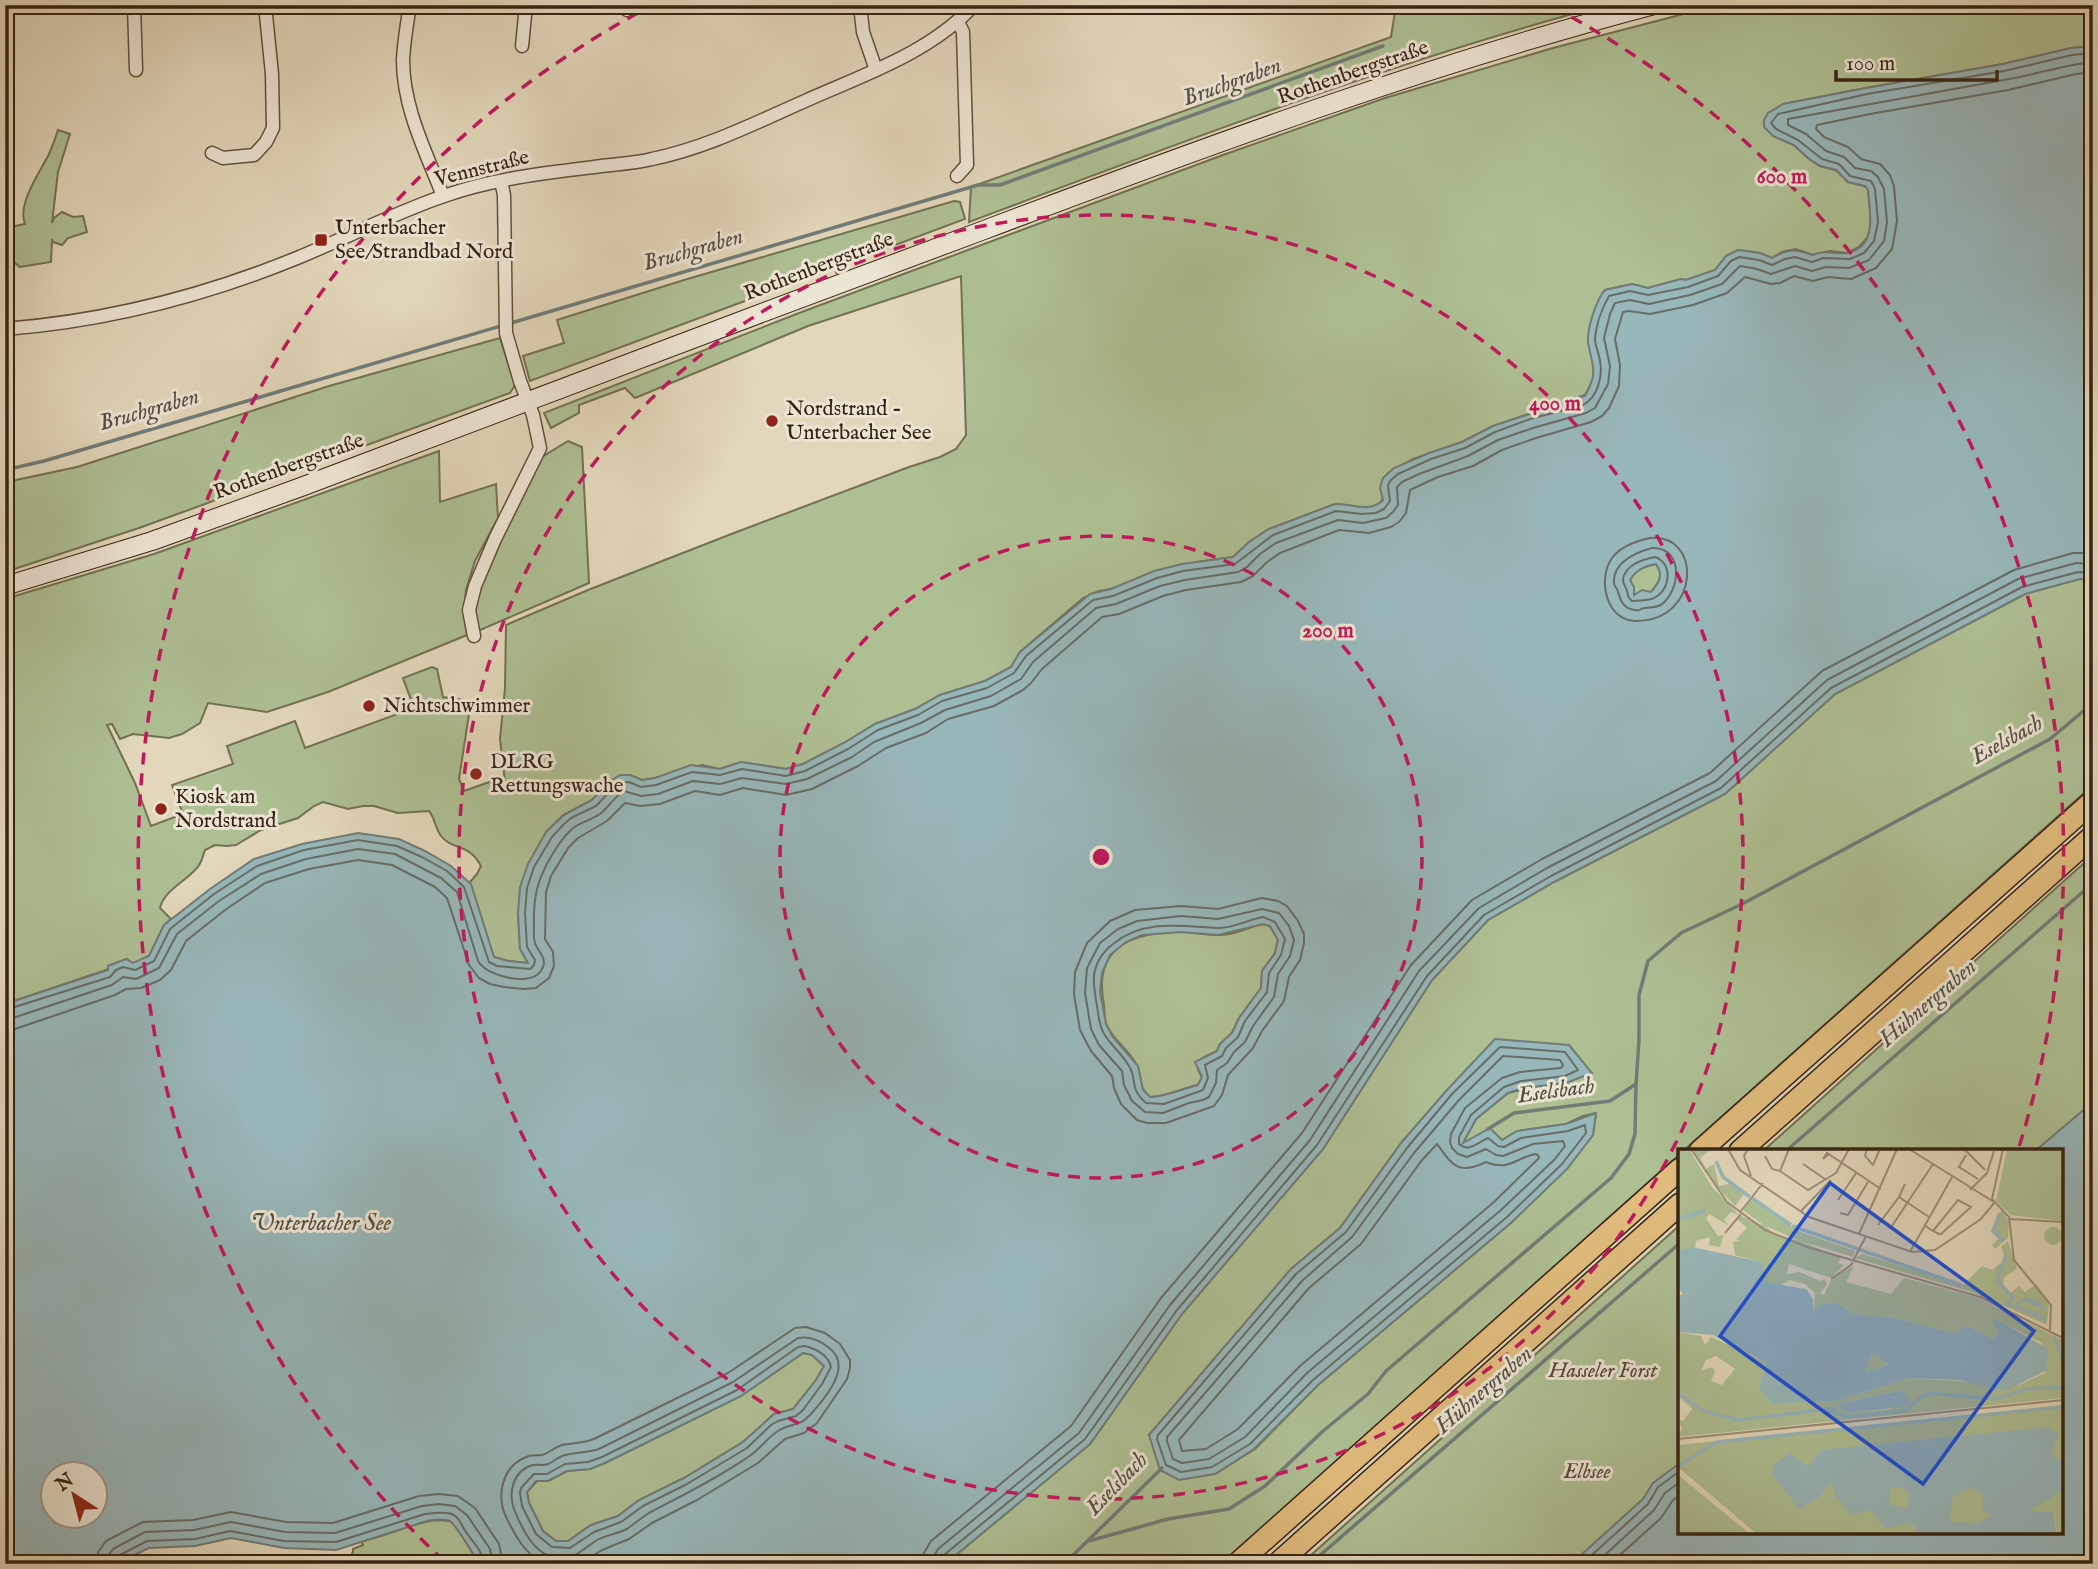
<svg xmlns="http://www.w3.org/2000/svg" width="2098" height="1569" font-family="'IM FELL English',serif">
	<rect width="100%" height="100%" fill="#e2d7bb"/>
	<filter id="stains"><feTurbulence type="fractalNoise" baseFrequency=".00286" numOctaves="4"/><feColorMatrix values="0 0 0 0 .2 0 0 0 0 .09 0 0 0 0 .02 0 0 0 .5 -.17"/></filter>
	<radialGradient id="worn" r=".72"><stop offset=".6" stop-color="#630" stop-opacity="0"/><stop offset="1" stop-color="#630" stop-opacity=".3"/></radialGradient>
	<g fill="#aebf94" stroke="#727153" stroke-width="2" fill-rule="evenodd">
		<path d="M1396 5H1605C1388 63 1179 143 969 222L971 187 1391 37Z"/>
		<path d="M1718 5H2093V46L2071 48 2003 64 1866 88 1783 104 1773 136 1794 145 1808 158 1820 166 1836 170 1848 182 1865 186 1868 190 1871 222 1869 236 1859 247 1847 253 1830 251 1813 255 1796 249 1782 252 1772 258 1760 253 1738 250 1726 256 1715 270 1686 280 1681 279 1648 288 1632 284 1605 290 1595 309 1588 337 1594 367 1593 380 1585 395 1493 426 1462 442 1413 459 1388 473C1386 481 1385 496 1381 502 1372 514 1347 503 1335 504L1269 529 1249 542 1233 557 1197 562 1111 589 1099 591 1083 598 1020 652 1011 667 985 681 940 695 915 709 875 724 844 743 803 764 786 769 741 762 720 769 702 765 655 778 642 780 630 775 609 782 592 800 563 815 546 832 539 846 518 913 520 949 528 963 508 961 494 957 469 883 477 874 481 866C468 842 453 851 441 836 435 828 435 818 429 811L398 813 374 806H363L348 809 323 802 314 806 298 818 261 830 236 845 227 846 215 845 205 850C202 857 202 864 195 870 184 882 164 891 160 908L171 919 164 925 149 956 133 964 127 959 108 966 109 969 5 1004V960L10 934 5 915V599L154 554 439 451 440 502 496 484 498 518 475 561 466 590 464 613 467 635 328 692 267 712 208 703 200 723 182 734 169 738 133 734 120 739 112 724 107 725 135 783 151 826 183 814 172 785 233 764 227 746 295 721 305 748 414 708 403 678 432 667 437 669 443 697 471 701 459 779 464 791 495 780 506 790 500 739 505 688 506 625 588 590 734 533 909 467 940 457 956 449 966 435 961 276 808 326 635 398 625 388 579 405V413L551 428 544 413 799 313 1223 155 1385 98 1553 48Z"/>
		<path d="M58 130 70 134 58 172 52 223 54 218 62 212 73 217 83 216 87 232 68 238 62 245 53 242 52 239 51 262 20 267 5 255V228L25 224C17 205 39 173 48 156 52 148 55 139 58 130Z"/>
		<polygon points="954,201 960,202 965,219 530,381 523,356 564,343 557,320 684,280"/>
		<polygon points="500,338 515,385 510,393 139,528 5,572 5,481 16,480 77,467 329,386"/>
		<polygon points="568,441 582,447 589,583 478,631 472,611 479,586 542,457"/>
		<path d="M1656 564C1664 575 1659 583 1651 592L1639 593 1634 596 1630 580C1636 569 1644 567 1656 564Z"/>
		<path d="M2080 578 2093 580V785L1683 1151H1680V1154L1221 1564H945L1090 1444 1182 1314 1323 1149 1432 980 1488 920 1554 882 1725 794 1835 694 2025 594ZM1569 1045 1591 1073 1508 1093 1476 1119 1462 1145 1502 1140 1518 1131 1566 1124 1583 1116 1596 1113 1593 1135 1512 1222 1318 1385 1255 1449 1215 1474 1149 1435 1291 1269 1340 1228 1401 1143 1447 1090Z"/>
		<polygon points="2093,855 2093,1564 1301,1564 1680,1225 1680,1532 2061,1532 2061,1151 1763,1151"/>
		<path d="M1263 924 1270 926 1278 939 1275 953 1262 971 1261 988 1239 1018 1232 1033 1220 1044 1217 1051 1204 1057 1198 1070 1202 1077 1198 1085C1181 1088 1167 1097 1150 1097 1135 1083 1144 1077 1136 1064 1129 1050 1114 1041 1107 1026 1104 1020 1105 1012 1104 1005 1092 946 1133 931 1185 932 1196 933 1206 935 1217 935 1233 936 1248 927 1263 924Z"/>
		<polygon points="803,1353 812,1355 824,1366 816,1380 793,1409 774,1414 743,1442 684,1478 639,1500 618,1516 591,1525 568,1541 556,1541 543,1531 529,1503 527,1492 537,1481 548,1481 567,1471 590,1469 605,1463 741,1396"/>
		<path d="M438 1520C439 1520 449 1521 450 1521 455 1523 476 1557 478 1564H345L353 1552V1549L363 1545 361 1541C387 1537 411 1522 438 1520Z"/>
	</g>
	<g fill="#98b7ba" stroke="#717c77" stroke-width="2" fill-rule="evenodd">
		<path d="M2093 46V580L2080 579 2025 594 1835 694 1725 794 1554 882 1488 920 1432 980 1323 1149 1182 1314 1090 1444 945 1564H478C476 1557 455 1524 450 1521 443 1518 434 1520 427 1521L336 1550 284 1548 231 1538 195 1546 149 1548 115 1564H5V1004L108 970V966L126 959 133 963 149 956 164 925 210 889 254 859 302 844 358 833 399 839 425 851 451 866 471 884 494 957 508 961 528 963 520 949 518 913 520 887 528 864 546 832 564 815 592 800 609 782 620 775H630L642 780 655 778 691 765 720 769 741 762 786 769 803 764 844 743 875 724 915 709 940 695 985 681 1011 667 1020 652 1090 594 1111 589 1154 571 1182 564 1233 557 1249 542 1269 529 1335 504C1352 503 1369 514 1383 500L1380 488 1381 484 1383 478 1394 468 1429 453 1462 442 1493 426 1585 396C1599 371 1592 367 1588 342 1587 329 1596 300 1605 290L1632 284 1648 288 1681 279 1686 280 1715 270 1726 256 1738 250 1760 253 1772 258C1789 248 1795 249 1813 255 1827 249 1834 255 1847 253 1878 247 1870 212 1868 190L1865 186 1848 182 1836 170 1820 166 1808 158 1794 145 1773 136 1764 127V120L1768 113 1783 104 1866 88 2003 64 2071 48ZM1656 564C1664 575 1659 583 1651 592L1642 590 1634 595V587L1630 580C1636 570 1644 566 1656 564ZM1263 924 1270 926 1278 940 1275 953 1262 971 1261 988 1239 1018 1232 1033 1220 1044 1217 1051 1195 1062 1202 1077 1198 1085C1182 1089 1166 1097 1150 1097L1143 1090 1138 1066 1112 1036 1106 1024 1100 992 1102 973 1110 955 1126 942 1142 935 1181 932 1218 935ZM803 1353 812 1355 824 1366 816 1380 793 1409 774 1414 743 1442 684 1478 639 1500 618 1516 591 1525 568 1541H556L543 1531 529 1503 527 1492 536 1481H548L567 1471 590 1469 605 1463 741 1396ZM52 1474H94V1516H52Z"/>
		<polygon points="1495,1039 1569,1045 1592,1073 1566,1083 1523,1088 1508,1093 1476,1119 1463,1143 1490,1128 1502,1140 1517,1131 1566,1124 1596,1113 1593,1135 1567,1169 1512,1222 1318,1385 1254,1449 1215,1474 1179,1480 1160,1470 1149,1435 1291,1269 1340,1228 1401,1143 1447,1090"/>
		<polygon points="2093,1102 2093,1564 1571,1564 1643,1499 1653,1483 1680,1463 1680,1532 2061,1532 2061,1151 2035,1151"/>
	</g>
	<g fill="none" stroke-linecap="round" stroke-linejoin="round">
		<g stroke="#676d66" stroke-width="2">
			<path d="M1650 538C1702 533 1701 620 1637 621 1606 622 1597 579 1612 558 1621 546 1636 541 1650 538Z"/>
			<path d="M1652 548C1684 547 1681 590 1661 605 1655 608 1651 607 1645 608 1637 609 1643 611 1635 610 1623 609 1621 601 1618 592 1616 584 1615 590 1614 582 1613 562 1637 552 1652 548Z"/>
			<path d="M1655 557C1673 563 1671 590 1654 598 1651 600 1636 601 1632 601 1625 593 1630 601 1627 591 1626 587 1623 584 1623 580 1624 565 1644 559 1655 557Z"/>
			<polygon points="1262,898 1278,901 1287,906 1298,921 1304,934 1304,943 1300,960 1289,977 1284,1001 1262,1031 1253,1048 1228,1075 1222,1095 1214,1106 1166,1123 1147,1123 1137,1120 1121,1104 1114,1088 1112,1076 1091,1051 1080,1030 1074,994 1075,972 1087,943 1110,921 1135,910 1181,906 1218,909"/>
			<polygon points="1262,909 1279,913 1289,926 1294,940 1290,956 1278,974 1274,997 1253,1026 1245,1042 1234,1052 1227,1063 1217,1070 1216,1083 1209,1097 1203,1100 1189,1103 1163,1113 1145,1112 1132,1101 1124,1085 1122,1071 1099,1045 1091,1029 1085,993 1087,968 1100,943 1118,929 1137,921 1181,916 1218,919"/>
			<path d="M1263 917 1275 922 1285 939 1281 955 1269 973 1267 992 1245 1021 1238 1037 1226 1048 1222 1056 1205 1065 1208 1078 1203 1090 1164 1104 1146 1103C1128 1087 1138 1080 1129 1066 1115 1043 1101 1042 1098 1012 1096 999 1093 988 1094 975 1096 962 1104 951 1113 944 1143 919 1181 926 1216 928 1232 929 1247 920 1263 917Z"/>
			<path d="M5 1010 110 977 116 970 123 967 135 970 154 961 170 929 214 894 257 866 304 850 358 840 397 846 422 857 447 871 464 887 489 962 497 966 530 969 534 965 535 960 527 947 525 913 527 888 534 867 552 837 564 824 571 818 596 806 613 788 621 783 629 782 641 787 656 785 692 772 720 775 742 769 786 776 805 771 848 749 878 730 918 715 942 701 987 688 1014 673 1026 656 1093 600 1113 596 1157 578 1183 571 1235 564 1273 535 1336 511 1362 514 1376 513 1384 509 1390 501 1388 486 1390 481 1398 474 1431 459 1465 448 1495 432 1530 419 1583 405C1598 397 1603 376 1600 361 1599 353 1595 346 1595 339 1596 325 1602 308 1609 296L1630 291 1648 295 1688 287 1718 276 1731 261 1739 257 1759 260 1772 265 1785 259 1795 257 1812 262 1823 258 1850 259 1864 253 1874 241 1878 222 1875 189 1871 181 1850 176 1839 164 1822 159 1798 140 1776 129 1771 123 1778 114 1867 94 2004 71 2072 55 2093 53"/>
			<path d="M5 1019 13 1018 112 985 123 977 136 979 159 968 177 934 219 901 261 874 306 859 358 849 395 854 441 878 457 892 478 961C487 977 530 986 540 972 550 959 538 953 535 943 533 938 534 932 534 927 533 897 537 880 552 855 558 845 563 837 572 829 580 822 591 820 600 814 609 807 614 797 624 791L641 796 658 794 693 781 720 784 742 778 786 784 807 779 852 757 874 742 921 723 945 710 991 696 1021 679 1033 662 1096 608 1116 604 1160 586 1185 580 1238 572 1247 567 1260 554 1276 543 1338 520 1363 523 1386 518 1393 512 1398 505 1397 487 1402 482 1419 474 1468 456 1498 440 1533 428 1586 413 1595 408 1608 384 1610 366 1604 338 1610 314 1615 303 1630 300 1649 304 1690 295 1722 284 1740 266 1757 269 1771 274 1795 266 1812 271 1826 267 1849 268 1869 260 1884 241 1887 222 1884 189 1878 177 1871 171 1855 168 1844 157 1826 151 1806 134 1788 125V119C1862 105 1935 93 2009 79 2037 74 2064 65 2093 62"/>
			<polyline points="5,1030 15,1029 115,995 126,989 141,988 160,980 171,970 186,941 225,910 265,883 309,869 358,860 392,865 435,887 447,898 469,965 479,978 490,984 504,987 524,989 536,988 549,978 554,966 553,952 545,939 546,892 551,876 568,848 578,838 607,821 625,803 640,806 660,804 695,791 720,795 743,788 786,795 812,789 858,766 886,748 926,733 948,719 994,706 1023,690 1031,683 1042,669 1102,617 1119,614 1163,596 1186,590 1241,582 1253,576 1267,562 1280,553 1339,530 1369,533 1391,527 1399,522 1406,513 1410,490 1438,477 1473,466 1502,450 1536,438 1591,422 1602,416 1609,408 1619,386 1620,365 1615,339 1623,312 1629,311 1650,314 1693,305 1727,293 1745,277 1771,284 1780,283 1794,276 1813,281 1828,277 1851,279 1876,268 1892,249 1897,221 1894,186 1890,175 1880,164 1861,159 1848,147 1824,137 1816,129 1817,125 1870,114 2008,90 2076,74 2093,72"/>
			<path d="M1500 1047 1565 1052 1578 1070 1565 1076 1521 1081 1504 1087 1471 1115 1459 1137V1144C1469 1153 1478 1142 1488 1138L1498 1146 1504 1147 1521 1138 1568 1131 1585 1125 1586 1133 1562 1164 1507 1217 1313 1380 1250 1444 1212 1467 1181 1472 1166 1465 1157 1439 1158 1435 1296 1274 1346 1232 1407 1148 1452 1094Z"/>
			<polygon points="1503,1056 1560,1060 1563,1065 1561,1068 1520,1072 1502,1078 1465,1108 1451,1134 1450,1142 1452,1148 1458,1154 1467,1157 1486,1149 1496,1155 1503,1156 1533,1144 1563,1141 1565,1146 1555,1159 1501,1210 1307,1373 1245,1437 1209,1459 1182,1463 1173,1459 1167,1441 1167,1437 1302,1281 1352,1237 1414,1153 1459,1100"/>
			<path d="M1437 1144C1452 1164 1457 1176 1486 1162 1509 1171 1514 1159 1535 1154L1538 1155 1539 1158 1494 1202 1300 1366 1238 1429 1206 1449 1182 1451 1179 1440 1309 1288 1361 1244 1422 1160Z"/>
			<path d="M798 1338C809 1336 819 1340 828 1347 854 1365 826 1397 811 1414 800 1427 790 1423 778 1431 768 1437 761 1448 751 1455 718 1478 683 1495 649 1513 641 1518 634 1524 627 1529 617 1534 606 1535 597 1540 589 1545 583 1551 575 1555 569 1557 560 1558 553 1557 533 1553 521 1527 514 1509 508 1493 513 1470 533 1465 538 1464 543 1466 548 1464 553 1462 557 1458 562 1456 574 1452 587 1453 599 1449L733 1382Z"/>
			<path d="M805 1346C816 1349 828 1354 831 1367L822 1384 803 1410 796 1416 778 1421 771 1425 747 1448 687 1484 643 1506 621 1522 594 1532 570 1548 552 1547 536 1534 522 1506 520 1493 521 1488 534 1474H547L565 1464 588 1462 602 1457 737 1390 798 1347Z"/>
			<polyline points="97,1564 98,1552 106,1541 143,1522 193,1520 231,1512 286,1522 333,1523 419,1496 439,1494 458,1496 475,1508 499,1544 503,1564"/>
			<polyline points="107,1564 108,1556 113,1549 145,1532 194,1530 231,1522 285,1532 335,1533 422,1506 439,1504 455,1506 467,1515 490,1549 493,1564"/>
			<path d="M116 1564 120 1555 147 1541 195 1539 230 1531 284 1541 336 1542 425 1514C434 1513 446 1511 454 1515 460 1519 461 1524 464 1529 471 1541 482 1548 484 1564"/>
			<path d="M543 1564C524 1552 516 1537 506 1517 496 1495 502 1467 526 1457 532 1454 537 1456 542 1455 549 1453 555 1447 562 1445 573 1443 584 1443 594 1439L728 1373 795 1328 806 1327 825 1333 840 1344 850 1360V1368L847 1379 817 1423 804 1433 785 1439 758 1463 697 1500 652 1523 629 1539 602 1550 580 1564"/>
			<polyline points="922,1564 924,1553 931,1541 1071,1426 1161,1298 1302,1133 1411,965 1472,900 1542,859 1710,773 1822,671 2014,570 2073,553 2093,553"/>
			<polyline points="933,1564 934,1556 938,1549 1079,1433 1170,1305 1310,1140 1419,971 1479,908 1547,868 1716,781 1827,680 2018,579 2076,563 2093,564"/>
			<polyline points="942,1564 944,1555 1085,1439 1177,1310 1317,1145 1427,976 1484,915 1551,876 1721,788 1831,688 2022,587 2078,572 2093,573"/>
			<polyline points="1582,1564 1648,1504 1658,1487 1680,1471"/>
			<polyline points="1595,1564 1654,1510 1665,1493 1680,1482"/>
			<polyline points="1610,1564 1661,1518 1673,1500 1680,1495"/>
		</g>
		<g stroke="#717c77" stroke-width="3.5">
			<polyline points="5,470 44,461 978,185 1000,185 1383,46"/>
			<polyline points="1488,1129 1514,1113 1610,1101 1636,1084 1639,1040 1639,995 1648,961 1681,933 1742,904 2050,739 2093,703"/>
			<polyline points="1786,1151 2093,883"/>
			<polyline points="1089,1541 1168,1519 1229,1509 1265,1486 1323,1431 1368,1394 1386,1371 1611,1178 1629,1154 1635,1134 1636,1084"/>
			<polyline points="1064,1564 1162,1468"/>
			<polyline points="1310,1564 1680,1243"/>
		</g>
		<defs>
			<g id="street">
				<polyline points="134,5 136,70"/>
				<path d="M410 5C407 23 404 41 403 60 403 108 426 152 443 196"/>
				<polyline points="860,5 863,32 876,70"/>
				<polyline points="627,10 628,5"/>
				<polyline points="522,46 526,5"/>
				<polyline points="212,153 223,158 254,155 266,142 273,128 272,74 265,5"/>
				<polyline points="957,176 967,165 963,32 958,22"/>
				<path d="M5 329C106 321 204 296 297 258 346 238 394 213 444 196 492 179 544 173 594 167 613 164 633 164 652 159 706 148 755 123 805 101 863 75 930 53 974 5"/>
				<polyline points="474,636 469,610 475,586 495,539 540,448 533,415 520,381 506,333 504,195 501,181"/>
			</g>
			<path id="secondary" d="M5 586 152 541 301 487C529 400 756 315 984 230 1204 147 1426 65 1654 5"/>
			<g id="highway">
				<polyline points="1700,1151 2093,801"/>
				<polyline points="1740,1151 2093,836"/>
				<polyline points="1237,1564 1680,1169"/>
				<polyline points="1277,1564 1680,1204"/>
			</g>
		</defs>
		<use href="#street" stroke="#61503c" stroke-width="15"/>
		<use href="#secondary" stroke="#362312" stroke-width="20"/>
		<use href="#highway" stroke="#362312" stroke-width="24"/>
		<use href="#street" stroke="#ece5d3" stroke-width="12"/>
		<use href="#secondary" stroke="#ece5d3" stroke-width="18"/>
		<use href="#highway" stroke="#e1bc7e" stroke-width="21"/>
	</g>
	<g fill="none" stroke="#c2185b" stroke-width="3.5" stroke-dasharray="12 9">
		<circle cx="1101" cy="857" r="321"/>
		<circle cx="1101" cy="857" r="642"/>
		<path d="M444 1561A963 963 0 0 1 649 7M1553 7A963 963 0 0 1 2019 1147"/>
	</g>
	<g fill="#8f2418" stroke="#ece5d3" stroke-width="2.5">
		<rect x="314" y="233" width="14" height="14" rx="3.5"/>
		<circle cx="772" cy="421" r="7"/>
		<circle cx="369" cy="706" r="7"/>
		<circle cx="476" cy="774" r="7"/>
		<circle cx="161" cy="809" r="7"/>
	</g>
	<g text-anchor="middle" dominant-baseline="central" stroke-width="6" stroke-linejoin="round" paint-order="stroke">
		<g font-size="21" fill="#362312" stroke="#ece5d3">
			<text transform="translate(1353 73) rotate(-19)">Rothenbergstraße</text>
			<text transform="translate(482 169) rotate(-14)">Vennstraße</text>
			<text transform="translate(819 267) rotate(-21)">Rothenbergstraße</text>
			<text transform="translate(289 467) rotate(-20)">Rothenbergstraße</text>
		</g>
		<g font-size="21" fill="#362312" stroke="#ece5d3" text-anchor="start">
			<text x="335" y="228">Unterbacher<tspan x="335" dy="24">See/Strandbad Nord</tspan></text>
			<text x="786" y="409">Nordstrand -<tspan x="786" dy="24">Unterbacher See</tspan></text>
			<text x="383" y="706">Nichtschwimmer</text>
			<text x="490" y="762">DLRG<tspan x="490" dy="24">Rettungswache</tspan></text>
			<text x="175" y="797">Kiosk am<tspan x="175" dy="24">Nordstrand</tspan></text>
		</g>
		<g font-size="21" font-style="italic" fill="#544a32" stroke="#ece5d3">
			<text x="1603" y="1371">Hasseler Forst</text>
			<text x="1587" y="1472">Elbsee</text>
		</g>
		<g font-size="23" font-style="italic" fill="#534f44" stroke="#ece5d3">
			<text transform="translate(1232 82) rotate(-20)">Bruchgraben</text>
			<text transform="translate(693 250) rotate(-16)">Bruchgraben</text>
			<text transform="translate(149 410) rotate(-16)">Bruchgraben</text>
			<text transform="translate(2007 740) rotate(-29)">Eselsbach</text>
			<text transform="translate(1928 1003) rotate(-41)">Hühnergraben</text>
			<text transform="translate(1556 1091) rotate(-8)">Eselsbach</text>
			<text x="321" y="1223">Unterbacher See</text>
			<text transform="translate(1484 1390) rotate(-41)">Hühnergraben</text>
			<text transform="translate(1117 1484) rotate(-46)">Eselsbach</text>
		</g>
	</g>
	<g transform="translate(1678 1149)">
		<rect width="385" height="385" fill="#e2d7bb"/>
		<path d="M0 0H11L34 38 61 66 53 63 46 71 51 77 31 65 28 69 40 87 46 86 42 98 31 96 32 88 18 92 17 99 0 102ZM14 0H34L22 9 28 20 36 15 41 37 51 35 66 45 57 57 33 31ZM329 0H385V72L333 66 318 52ZM73 50 120 82 177 102 175 108 96 84 65 61ZM324 60 331 73 330 89 317 100 314 96 321 89 313 82ZM63 67 163 109 160 114 166 116 153 129 111 115 109 125 122 123 142 132 147 130 149 136 142 144 146 146 154 129 176 117 168 133 213 145 226 129 300 149 385 191V249L0 288 4 280 0 270 5 272 14 260 0 247V183L23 187 27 196 33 188 88 213 81 239 94 255 156 252 232 229 341 236 367 224 364 194 318 170 314 172 320 185 315 190 288 176 278 185 216 169 176 165 158 153 142 156 135 165 137 144 127 135 112 131 99 138 81 132 88 124 84 113 57 106 55 93 62 92 58 90 69 79 59 70ZM38 207 57 220 44 236 33 232 37 222 33 218 23 222 28 211ZM224 241 228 250 213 249 225 254 213 260 172 264 162 255ZM366 87a9 9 0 1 1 18 0a9 9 0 1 1-18 0ZM330 92 339 119 326 129 325 140 331 145 341 137 347 143 358 135 371 153 369 176 294 143 177 109 184 105 285 136 304 117 314 121 328 110 323 98ZM193 205 197 206 210 216 188 223ZM385 256 384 385H379L376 365 332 385H79L0 318V296ZM0 326 72 385H0Z" fill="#aebf94" fill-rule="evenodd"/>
		<path d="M14 98 84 113 88 124 81 132 128 140 135 150V164L142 156 158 153 176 165 216 169 278 185 288 176 315 190 320 184 314 172 318 170 369 199V221L327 242 281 231 232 229 156 252 94 255 81 239 88 213 35 186 0 183V148L5 145 0 140V102ZM193 205 199 207 210 216 188 223ZM349 148 361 151 368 162 345 152 340 156 368 167V173L338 159 339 152ZM224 241 231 251 215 248 229 255 222 258 172 264 161 259 162 255ZM369 278 381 284 373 305 385 314V341L352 362 375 363 379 385H239L237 376 226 375 208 380 193 361 174 366 159 349 153 333 140 349 121 360 94 325 96 315 112 304 130 318 143 301ZM212 339 224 338 232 346 229 359 212 356ZM292 339 305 345 304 359 313 367 299 374 272 373 274 348Z" fill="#98b7ba" fill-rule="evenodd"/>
		<path fill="none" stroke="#98b7ba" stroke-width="3.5" d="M38 12 45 28 72 48M74 49 113 76M322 64 315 82 325 92M0 70 27 62M114 77 283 136M328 106 319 131 335 149 329 155 338 159M377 189 385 212M0 244 26 262 59 271 160 259M218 249 234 255 250 244 317 250 350 240 385 238M149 261 170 268 225 262 234 256M0 317 39 293 385 258"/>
		<path fill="none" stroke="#9d8f77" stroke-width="2" d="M13 0 49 53 87 81 129 98 302 148 385 189M50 0 62 21 131 68 234 103 257 101 303 70 316 54M70 0 66 7 73 27M111 0 102 22 130 41 158 24M189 0 187 7 195 16 202 0M231 0 316 53M286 0 307 21M325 0 314 50 331 68 336 111 373 156 372 181M151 5 145 10 149 4 203 40M288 6 281 18 300 30M87 7 94 20 102 22M125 15 147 30M158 24 171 0M227 35 221 48 251 68M292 41 309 24 316 2M160 51 178 24M63 62 85 34M123 62 153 31M162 64 170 66 190 33M332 70 385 73M200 76 221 48M246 76 255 82 261 85H263L293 58 280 51 255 82M212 80 255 15M47 84 63 65M181 85 219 0M232 103 274 28M153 130 173 116 188 87M0 290 385 251"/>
		<path fill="#1d4ed8" fill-opacity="0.15" stroke="#1d4ed8" stroke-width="3.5" d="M152 34 356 182 245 335 42 187Z"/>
		<rect width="385" height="385" fill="none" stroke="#362312" stroke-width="3.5"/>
	</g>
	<circle cx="1101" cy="857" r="10" fill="#c2185b" stroke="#ece5d3" stroke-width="3.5"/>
	<g font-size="21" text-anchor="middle" font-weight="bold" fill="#c2185b" stroke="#ece5d3" stroke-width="6" stroke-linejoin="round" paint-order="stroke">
		<text x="1782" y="183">600 m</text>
		<text x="1555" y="410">400 m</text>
		<text x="1328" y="637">200 m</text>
	</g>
	<rect width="2098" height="1569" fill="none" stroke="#e2d7bb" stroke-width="28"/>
	<rect x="7" y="7" width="2084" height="1555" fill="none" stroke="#362312" stroke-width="3.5"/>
	<rect x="14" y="14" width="2070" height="1541" fill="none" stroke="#362312" stroke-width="2"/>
	<g transform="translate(74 1495) rotate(324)"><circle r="33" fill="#ece5d3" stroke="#a39786" stroke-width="2"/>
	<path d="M0-5L12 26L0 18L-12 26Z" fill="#8f2418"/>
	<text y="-10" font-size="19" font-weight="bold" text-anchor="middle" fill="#362312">N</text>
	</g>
	<path d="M1836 70v10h161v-10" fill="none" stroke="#362312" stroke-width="3.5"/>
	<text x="1846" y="70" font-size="21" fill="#362312" stroke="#ece5d3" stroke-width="5" paint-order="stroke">100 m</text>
	<rect width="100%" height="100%" filter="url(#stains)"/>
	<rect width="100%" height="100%" fill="url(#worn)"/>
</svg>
